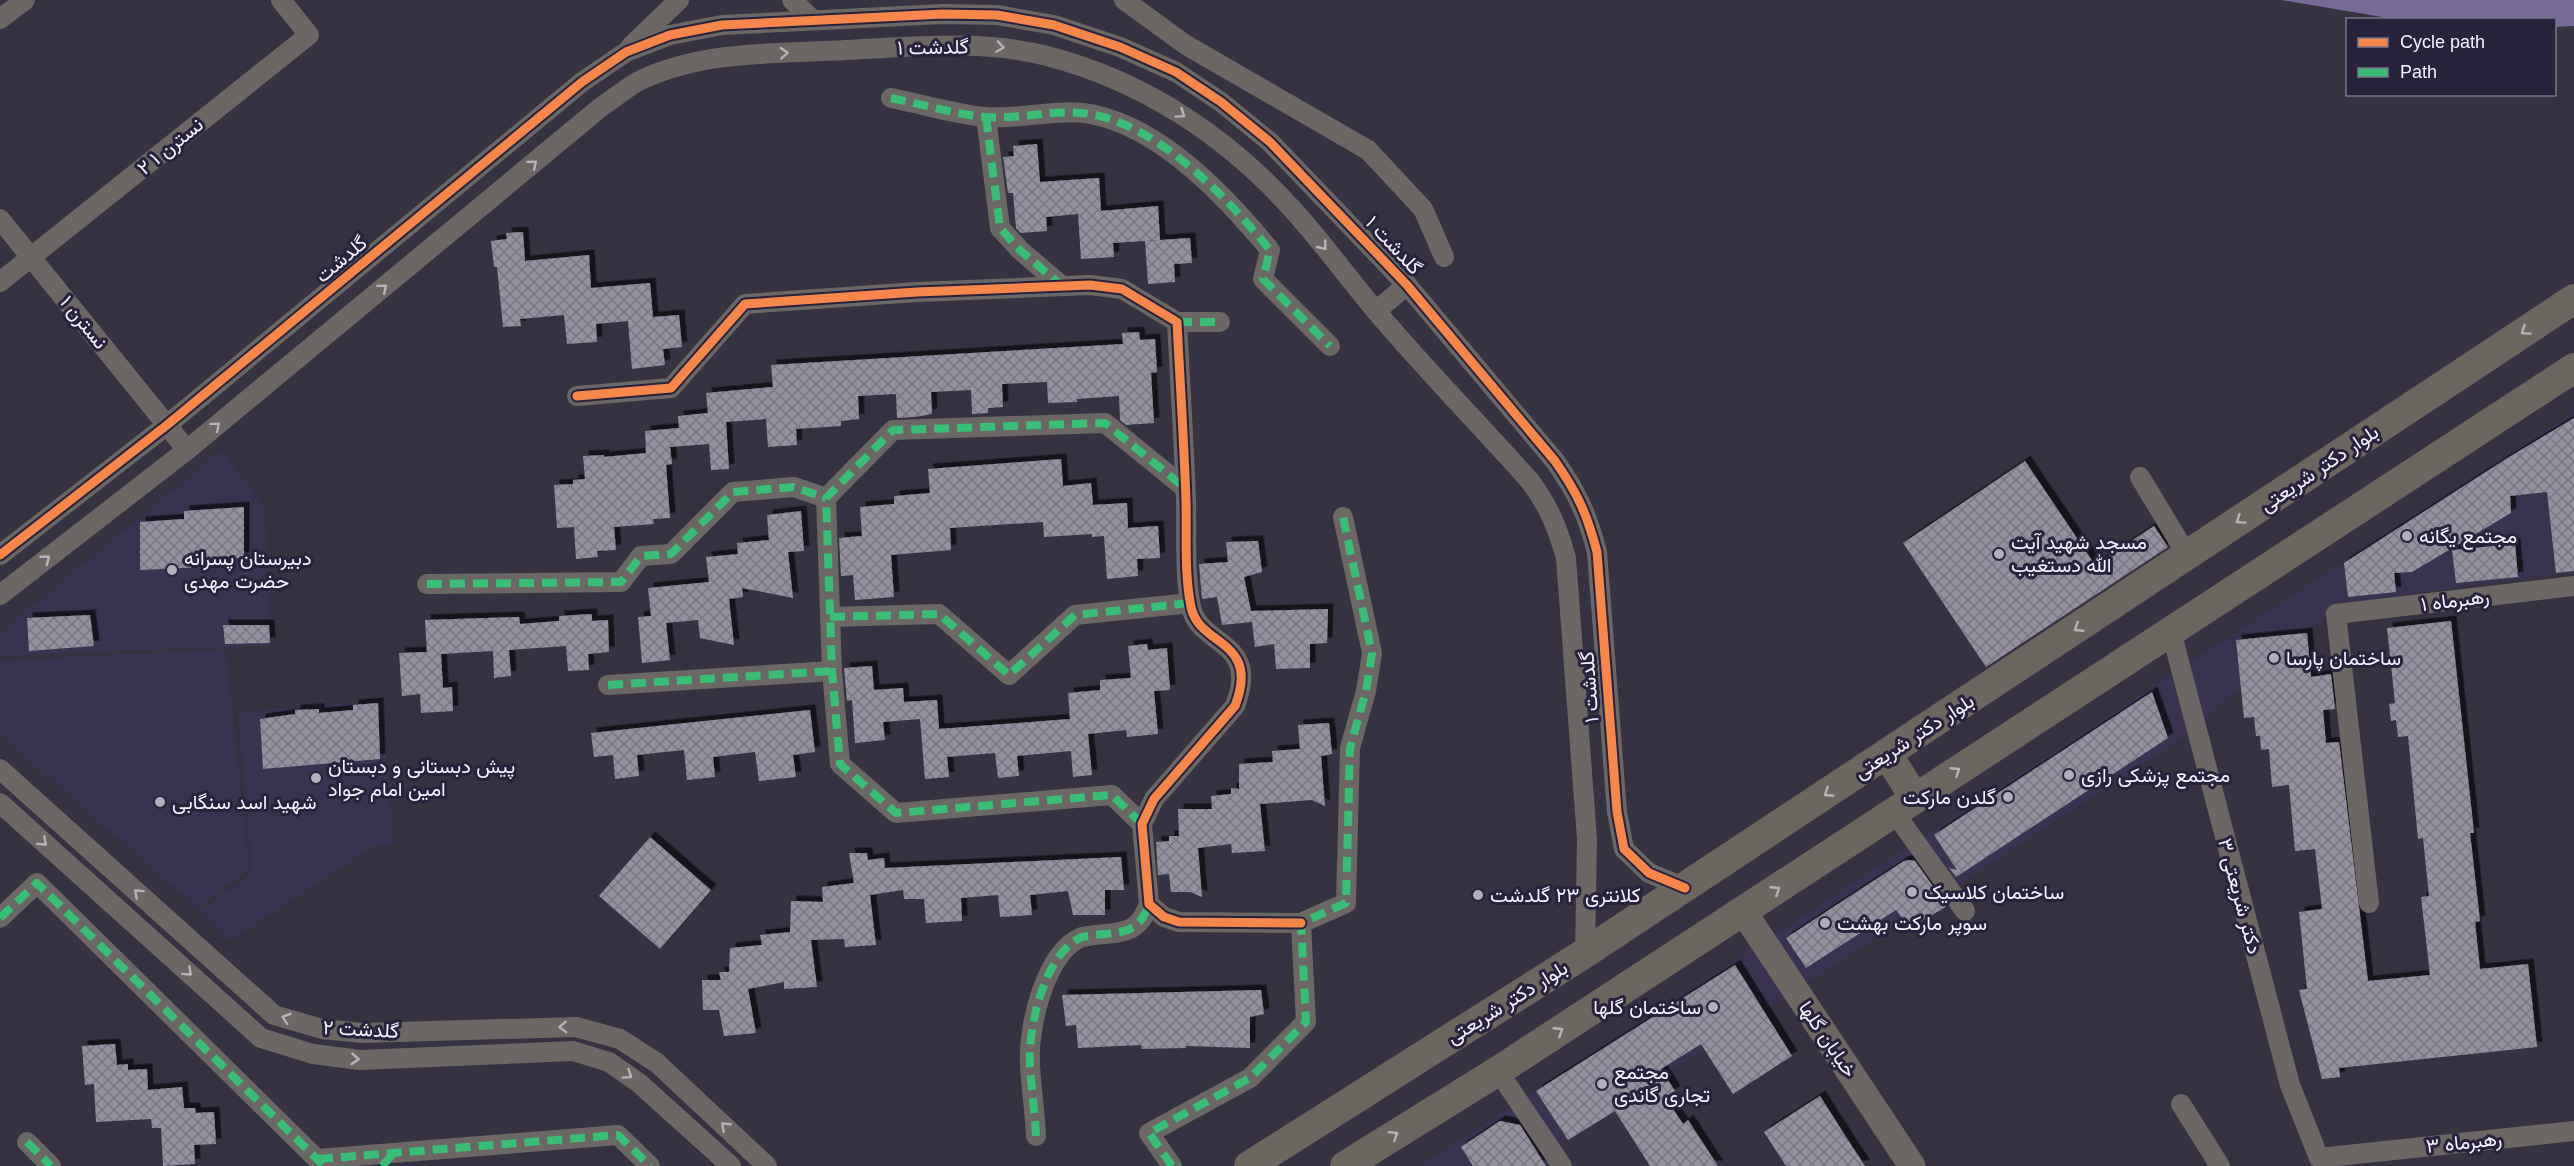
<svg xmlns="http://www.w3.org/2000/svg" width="2574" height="1166" font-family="Helvetica,Vazirmatn,sans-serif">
	<defs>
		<pattern id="building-cross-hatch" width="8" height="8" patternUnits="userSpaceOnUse" patternTransform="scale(1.5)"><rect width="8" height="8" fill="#9490a0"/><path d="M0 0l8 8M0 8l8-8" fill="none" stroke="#7a7783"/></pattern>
		<filter id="shadow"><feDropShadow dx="5.5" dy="-5.5" stdDeviation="0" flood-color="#0009"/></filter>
	</defs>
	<rect width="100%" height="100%" fill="#363241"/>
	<g fill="#393251">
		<polygon points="2574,411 2574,571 2340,604 2175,744 1545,1153 1553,1166 1420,1166"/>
		<polygon points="222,450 265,507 272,645 0,656 0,633"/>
		<polygon points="226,649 249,870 198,908 0,734 0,661"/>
		<polygon points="382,700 393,844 373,847 229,941 200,911 252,873 238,712"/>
	</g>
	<polygon fill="#756a98" points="2281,0 2574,0 2574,26 2555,27 2554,20 2394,19"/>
	<g fill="url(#building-cross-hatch)" filter="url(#shadow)">
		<polygon points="1037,144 1040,182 1099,178 1101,211 1158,206 1160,240 1113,243 1114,257 1081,259 1078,214 1046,217 1047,231 1021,233 1016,228 1013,193 1008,193 1003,157 1014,156 1013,146"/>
		<polygon points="523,232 525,261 589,255 591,288 650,283 653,317 679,315 682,347 663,349 665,365 632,369 628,321 596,324 597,342 567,344 564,315 520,319 521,326 503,327 497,267 494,267 491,241 507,239 506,233"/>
		<polygon points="1190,238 1192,263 1174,264 1175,282 1148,284 1145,241"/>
		<polygon points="1139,332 1140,340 1155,339 1157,372 1151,373 1154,423 1126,425 1120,420 1119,396 1077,399 1077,402 1048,403 1047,382 1002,384 1003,407 988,408 988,413 972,414 971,390 931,392 932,414 915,417 897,418 896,394 858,396 859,419 841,421 841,426 796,429 797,445 768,447 766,419 726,422 729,469 711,470 709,444 670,447 672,464 666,465 670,518 653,519 654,524 614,527 616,550 597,551 598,557 576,559 574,527 557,528 554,485 573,484 573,480 585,479 583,456 604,455 604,457 646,453 645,431 679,428 678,416 708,413 706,393 773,387 771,365 1123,344 1122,333"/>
		<polygon points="2574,418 2574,571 2556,573 2547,492 2510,496 2511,513 2412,572 2394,573 2396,592 2348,597 2344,563 2506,459"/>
		<polygon points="1061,459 1063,486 1091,483 1093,505 1127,503 1128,528 1158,526 1160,558 1137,559 1138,576 1107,579 1104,536 1092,537 1092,534 1044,537 1043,522 950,528 951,550 891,555 894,597 855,600 853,575 841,576 839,538 862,536 860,507 894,504 894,496 930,493 928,469"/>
		<polygon points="2025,461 2095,565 2154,526 2168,547 1986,667 1903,543"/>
		<polygon points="244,507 244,558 205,558 205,567 140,570 140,522 184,519 184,511"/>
		<polygon points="801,511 804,551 788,552 793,598 742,588 743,597 729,599 734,645 700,638 698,620 666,623 670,660 642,663 638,617 651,616 648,588 709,582 706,557 738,554 737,543 769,540 767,515"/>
		<polygon points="1258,541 1262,572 1244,577 1251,611 1328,609 1327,643 1310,644 1310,668 1276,669 1274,644 1255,647 1252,622 1222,625 1217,597 1202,599 1199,564 1228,562 1226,542"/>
		<polygon points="2515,544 2518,577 2456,583 2452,550"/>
		<polygon points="592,614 592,621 608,620 609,652 588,654 589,670 568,671 566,646 509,650 511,676 494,678 493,651 441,654 443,688 452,687 453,711 421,713 420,694 402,696 399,653 427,652 425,620 519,617 520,624 559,621 559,616"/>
		<polygon points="90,615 94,646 29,651 27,618"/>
		<polygon points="2451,621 2474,833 2470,833 2480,921 2475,922 2480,969 2528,964 2537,1047 2339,1068 2340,1077 2322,1079 2299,990 2307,989 2299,912 2322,909 2315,849 2295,851 2289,785 2272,787 2269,749 2261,750 2260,736 2256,736 2254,717 2244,718 2236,640 2307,633 2311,677 2331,674 2335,709 2323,710 2326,743 2339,742 2368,981 2430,975 2421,897 2429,896 2423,838 2418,839 2408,736 2398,737 2396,720 2391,721 2389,704 2395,703 2387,628"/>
		<polygon points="223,625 269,625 270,643 225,644"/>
		<polygon points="1147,644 1148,650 1167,648 1170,690 1154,691 1158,734 1127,737 1126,730 1088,734 1092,775 1073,777 1071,751 1017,756 1019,776 998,778 995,753 947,757 949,777 925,779 920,719 883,722 885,740 855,743 852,700 847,701 844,668 872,666 874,690 903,688 904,702 937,700 939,729 1070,719 1068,693 1100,690 1100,680 1131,678 1128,646"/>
		<polygon points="2152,692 2168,738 1956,877 1949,868 1957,870 1934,835"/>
		<polygon points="378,703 380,759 263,769 260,719 295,714 295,710 319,709 319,713 353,710 353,705"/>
		<polygon points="810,710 815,752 793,755 796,777 759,781 755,752 713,757 715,777 687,780 684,750 637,755 639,776 615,779 613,755 594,757 591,733"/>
		<polygon points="1329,723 1332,754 1321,756 1325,806 1312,800 1260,804 1265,851 1232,853 1231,844 1198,848 1202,897 1190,892 1171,892 1169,874 1158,875 1156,842 1169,841 1169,836 1179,836 1178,809 1212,809 1211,796 1231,794 1231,788 1239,789 1239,764 1273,762 1272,751 1300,749 1298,725"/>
		<polygon points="650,837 711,890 660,949 599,896"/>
		<polygon points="849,853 867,853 868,860 884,858 885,868 1121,857 1124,890 1105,890 1105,915 1073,915 1068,891 1030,895 1032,915 1000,917 998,895 961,898 962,921 926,923 924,899 904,899 903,890 870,895 876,945 845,947 844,939 811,940 817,987 784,989 784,982 748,989 756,1033 724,1036 719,1010 703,1010 702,980 721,980 719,972 729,972 730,948 762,945 760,935 790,932 791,901 823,902 822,887 854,883"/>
		<polygon points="1910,860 1915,861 1947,906 1912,927 1907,919 1904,921 1896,910 1806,968 1786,938 1904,861"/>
		<polygon points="1735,965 1792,1056 1733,1094 1701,1044 1661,1069 1675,1091 1665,1097 1683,1124 1688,1120 1718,1166 1650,1166 1615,1111 1568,1140 1536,1091"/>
		<polygon points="1261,990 1264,1014 1250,1017 1250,1048 1186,1046 1186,1048 1142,1049 1141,1045 1078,1048 1076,1025 1066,1026 1062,995"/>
		<polygon points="115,1044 117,1065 128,1064 128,1070 147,1069 148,1090 182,1087 184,1108 195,1108 196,1113 214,1112 216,1144 194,1145 195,1164 163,1166 161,1128 152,1128 151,1119 96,1122 94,1084 85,1085 82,1046"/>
		<polygon points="1820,1096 1846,1137 1865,1166 1786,1166 1764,1132"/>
		<polygon points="1500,1121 1520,1125 1546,1166 1473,1166 1461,1147"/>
	</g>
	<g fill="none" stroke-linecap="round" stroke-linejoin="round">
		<g stroke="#6a6765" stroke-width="20">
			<polyline points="792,0 813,20"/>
			<polyline points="1124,0 1186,45 1368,150 1423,209 1444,257"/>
			<polyline points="0,19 25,0"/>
			<polyline points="631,46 679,0"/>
			<path d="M891 98C922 104 954 114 985 117 1021 120 1060 107 1095 115 1164 130 1227 198 1270 250L1263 279 1330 346"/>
			<polyline points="986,117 1000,228 1020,250 1062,286"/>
			<polyline points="0,219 187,450"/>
			<polyline points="0,282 309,35 281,0"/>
			<polyline points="1376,311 1407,285"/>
			<polyline points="1177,322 1220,322"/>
			<path d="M577 396 671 388 745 304 917 292 1090 285 1122 289 1177 322C1180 382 1184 442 1186 501 1187 536 1184 572 1191 607 1199 647 1261 639 1235 706L1154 799 1142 824 1149 904 1164 917 1179 922 1301 923"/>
			<polyline points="2140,477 2187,555"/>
			<path d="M0 555 167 425 582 82 626 52 670 35 722 25 943 14 997 15 1054 25 1120 47 1176 72 1221 102 1270 142 1407 285 1555 461C1578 494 1587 514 1597 552L1617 812 1624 849 1649 873 1685 888"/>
			<polyline points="427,584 621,582 641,556 671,554 733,492 794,487 826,498"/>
			<path d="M0 595 187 450 601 107C615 98 628 86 643 79 706 50 778 54 846 50 913 47 981 39 1047 56 1144 81 1228 137 1294 211 1323 243 1348 278 1376 311 1425 369 1479 424 1530 481 1549 507 1557 526 1566 558L1587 839 1585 953"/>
			<polyline points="830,617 939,614 1009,675 1075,615 1190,603"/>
			<polyline points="2171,631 2290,1085 2319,1158 2574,1131"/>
			<polyline points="608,685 832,671"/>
			<polyline points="0,769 274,1015 322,1029 363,1033 576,1027 620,1039 657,1063 767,1166"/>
			<polyline points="0,803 261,1038 313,1054 360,1060 573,1051 609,1062 639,1083 731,1166"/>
			<polyline points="1894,812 1965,911"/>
			<polyline points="1142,824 1112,795 896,813 840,764 832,671 826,498 893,430 1105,423 1185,488"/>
			<polyline points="2369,903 2336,614 2574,586"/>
			<polyline points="0,918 37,883 324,1166"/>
			<polyline points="1498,1071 1562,1166"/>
			<polyline points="2181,1104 2220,1166"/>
			<path d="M1036 1136C1035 1112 1031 1087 1030 1063 1028 1027 1045 952 1082 937 1085 936 1092 936 1095 935 1124 932 1139 933 1149 904"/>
			<polyline points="27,1142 51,1166"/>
			<polyline points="318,1159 618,1135 650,1166"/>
			<polyline points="1172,1166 1149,1133 1250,1078 1306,1022 1301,923 1346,903 1350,748 1366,691 1372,653 1343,517"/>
		</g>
		<polyline stroke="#6c6762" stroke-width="27" points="1743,911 1912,1166"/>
		<g stroke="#6c6660" stroke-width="30">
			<polyline points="1887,754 1915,798"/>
			<polyline points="1249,1166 1585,953 2574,299"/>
			<polyline points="1345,1166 1498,1071 2574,368"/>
		</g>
		<g stroke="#3abd76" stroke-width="8" stroke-dasharray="15 8" stroke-linecap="butt">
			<path d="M891 98C922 104 954 114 985 117 1021 120 1060 107 1095 115 1164 130 1227 198 1270 250L1263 279 1330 346"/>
			<polyline points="986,117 1000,228 1020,250 1062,286"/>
			<polyline points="1177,322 1220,322"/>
			<polyline points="427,584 621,582 641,556 671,554 733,492 794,487 826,498"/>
			<polyline points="830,617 939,614 1009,675 1075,615 1190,603"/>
			<polyline points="608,685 832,671"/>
			<polyline points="1142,824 1112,795 896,813 840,764 832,671 826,498 893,430 1105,423 1185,488"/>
			<polyline points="0,918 37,883 324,1166"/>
			<path d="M1036 1136C1035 1112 1031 1087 1030 1063 1028 1027 1045 952 1082 937 1085 936 1092 936 1095 935 1124 932 1139 933 1149 904"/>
			<polyline points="27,1142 51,1166"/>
			<polyline points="318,1159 618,1135 650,1166"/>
			<polyline points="382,1166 394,1153"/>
			<polyline points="1172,1166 1149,1133 1250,1078 1306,1022 1301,923 1346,903 1350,748 1366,691 1372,653 1343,517"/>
		</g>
		<defs>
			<g id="cycleway">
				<path d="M577 396 671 388 745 304 917 292 1090 285 1122 289 1177 322C1180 382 1184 442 1186 501 1187 536 1184 572 1191 607 1199 647 1261 639 1235 706L1154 799 1142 824 1149 904 1164 917 1179 922 1301 923"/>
				<path d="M0 555 167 425 582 82 626 52 670 35 722 25 943 14 997 15 1054 25 1120 47 1176 72 1221 102 1270 142 1407 285 1555 461C1578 494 1587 514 1597 552L1617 812 1624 849 1649 873 1685 888"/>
			</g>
		</defs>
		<use href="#cycleway" stroke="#29223c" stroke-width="13"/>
		<use href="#cycleway" stroke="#f5874c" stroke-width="9"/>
	</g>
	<defs><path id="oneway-chevron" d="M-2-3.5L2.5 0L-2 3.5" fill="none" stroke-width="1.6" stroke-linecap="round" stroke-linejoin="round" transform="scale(1.5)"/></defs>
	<g stroke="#b6b4b9">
		<use href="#oneway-chevron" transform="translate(1000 47) rotate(8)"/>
		<use href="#oneway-chevron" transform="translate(784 53) rotate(-3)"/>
		<use href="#oneway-chevron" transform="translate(1181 114) rotate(34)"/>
		<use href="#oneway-chevron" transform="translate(533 164) rotate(-40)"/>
		<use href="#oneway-chevron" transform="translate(1323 246) rotate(51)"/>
		<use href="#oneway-chevron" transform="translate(383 288) rotate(-40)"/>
		<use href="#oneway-chevron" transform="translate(216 426) rotate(-40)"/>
		<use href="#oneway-chevron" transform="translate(46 559) rotate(-38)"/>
		<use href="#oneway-chevron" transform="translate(43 842) rotate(42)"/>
		<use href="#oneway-chevron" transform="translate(138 893) rotate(-138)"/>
		<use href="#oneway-chevron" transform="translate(188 972) rotate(42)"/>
		<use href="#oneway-chevron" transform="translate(286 1018) rotate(-163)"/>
		<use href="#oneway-chevron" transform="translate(563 1027) rotate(178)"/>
		<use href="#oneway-chevron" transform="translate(355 1059) rotate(4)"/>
		<use href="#oneway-chevron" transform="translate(628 1075) rotate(35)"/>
		<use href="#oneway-chevron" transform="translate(725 1126) rotate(-137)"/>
	</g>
	<g stroke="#b7b4b7">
		<use href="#oneway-chevron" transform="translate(2525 331) rotate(146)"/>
		<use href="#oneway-chevron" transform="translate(2240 520) rotate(146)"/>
		<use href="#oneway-chevron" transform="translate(2078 628) rotate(147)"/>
		<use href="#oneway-chevron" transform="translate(1956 771) rotate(-33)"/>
		<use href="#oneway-chevron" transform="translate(1828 793) rotate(147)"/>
		<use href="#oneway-chevron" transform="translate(1776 890) rotate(-33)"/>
		<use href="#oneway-chevron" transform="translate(1559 1031) rotate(-33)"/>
		<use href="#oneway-chevron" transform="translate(1394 1135) rotate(-32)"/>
	</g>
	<g fill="#b2afbc" stroke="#29223c" stroke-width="2">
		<circle cx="2407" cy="536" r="6"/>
		<circle cx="1999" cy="554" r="6"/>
		<circle cx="172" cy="570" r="6"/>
		<circle cx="2274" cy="658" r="6"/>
		<circle cx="2069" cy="775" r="6"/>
		<circle cx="316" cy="778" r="6"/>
		<circle cx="2008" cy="797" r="6"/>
		<circle cx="160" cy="802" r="6"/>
		<circle cx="1912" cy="892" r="6"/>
		<circle cx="1478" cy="895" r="6"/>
		<circle cx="1825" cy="923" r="6"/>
		<circle cx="1713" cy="1007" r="6"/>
		<circle cx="1602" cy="1084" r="6"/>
	</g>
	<g text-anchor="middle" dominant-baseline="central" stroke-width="6" stroke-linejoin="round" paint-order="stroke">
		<g font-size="20" fill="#f5f3fe" stroke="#29223c">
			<text transform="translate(933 47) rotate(-1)">گلدشت ۱</text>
			<text transform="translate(170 146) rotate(-39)">۲ نسترن ۱</text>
			<text transform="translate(1394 245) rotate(47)">گلدشت ۱</text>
			<text transform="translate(341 259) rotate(-40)">گلدشت</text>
			<text transform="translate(84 322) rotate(51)">نسترن ۱</text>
			<text transform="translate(2319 468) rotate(-34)">بلوار دکتر شریعتی</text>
			<text transform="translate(2455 600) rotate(-7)">۱ رهبرماه</text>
			<text transform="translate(1589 687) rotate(-94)">گلدشت ۱</text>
			<text transform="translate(1914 736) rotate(-33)">بلوار دکتر شریعتی</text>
			<text transform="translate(2240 896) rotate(75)">۳ دکتر شریعتی</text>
			<text transform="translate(1507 1002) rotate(-32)">بلوار دکتر شریعتی</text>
			<text transform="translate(361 1029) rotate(3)">گلدشت ۲</text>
			<text transform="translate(1828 1039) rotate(56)">خیابان گلها</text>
			<text transform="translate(2464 1142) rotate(-6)">۳ رهبرماه</text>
		</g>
		<g font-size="20" fill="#f5f3fe" stroke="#29223c" text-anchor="start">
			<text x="2419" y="536">مجتمع یگانه</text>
			<text x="2011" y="542">مسجد شهید آیت<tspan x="2011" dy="23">الله دستغیب</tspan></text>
			<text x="184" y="558">دبیرستان پسرانه<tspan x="184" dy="23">حضرت مهدی</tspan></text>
			<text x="2286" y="658">ساختمان پارسا</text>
			<text x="328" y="766">پیش دبستانی و دبستان<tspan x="328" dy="23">امین امام جواد</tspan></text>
			<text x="2081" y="775">مجتمع پزشکی رازی</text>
			<text x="1996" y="797" text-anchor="end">گلدن مارکت</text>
			<text x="172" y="802">شهید اسد سنگابی</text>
			<text x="1924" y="892">ساختمان کلاسیک</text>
			<text x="1490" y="895">کلانتری ۲۳ گلدشت</text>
			<text x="1837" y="923">سوپر مارکت بهشت</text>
			<text x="1701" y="1007" text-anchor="end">ساختمان گلها</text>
			<text x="1614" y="1072">مجتمع<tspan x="1614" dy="23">تجاری گاندی</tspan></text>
		</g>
	</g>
	<rect x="2346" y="18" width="210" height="78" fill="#29223c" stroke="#7b768a" stroke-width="1.5"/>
	<rect x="2358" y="38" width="30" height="9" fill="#f5874c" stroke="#7b768a" stroke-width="1.5"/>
	<text x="2400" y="48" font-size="18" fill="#f5f3fe">Cycle path</text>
	<rect x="2358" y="68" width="30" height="9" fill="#3abd76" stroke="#7b768a" stroke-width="1.5"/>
	<text x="2400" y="78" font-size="18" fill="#f5f3fe">Path</text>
</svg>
